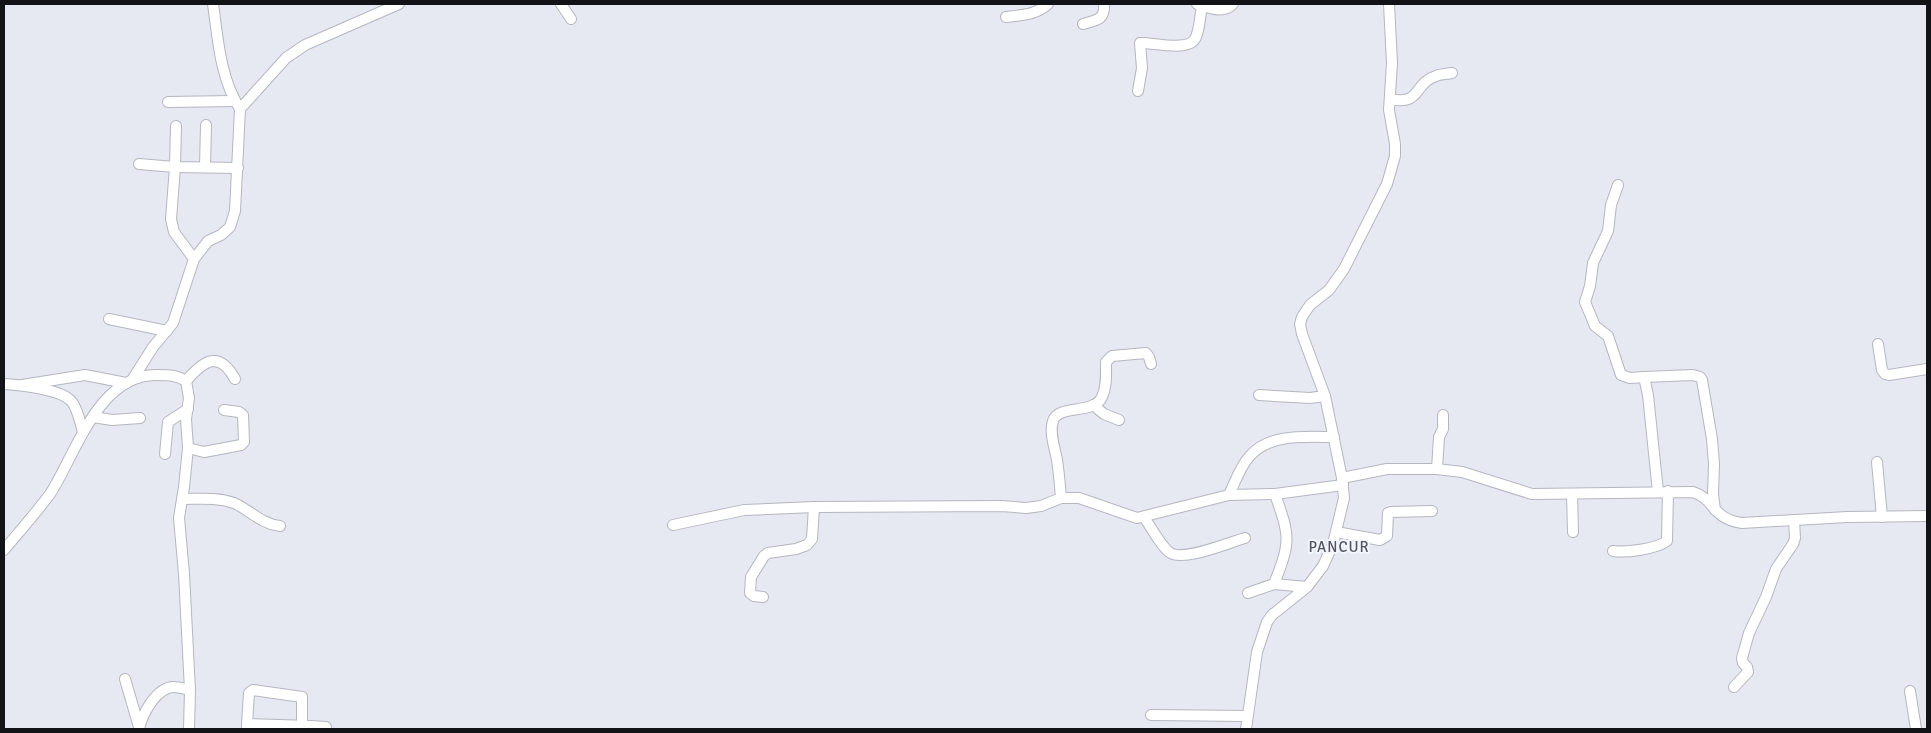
<svg xmlns="http://www.w3.org/2000/svg" width="1931" height="733" font-family="Signika,sans-serif">
	<rect width="100%" height="100%" fill="#e6e8f2"/>
	<g fill="none" stroke-linecap="round" stroke-linejoin="round">
		<defs>
			<g id="minor">
				<polyline points="561,4 571,19"/>
				<path d="M1197 4C1210 8 1223 14 1233 4"/>
				<path d="M1006 17C1022 15 1036 15 1048 4"/>
				<path d="M1083 24C1097 20 1105 20 1104 4"/>
				<path d="M1138 91 1142 68 1140 43C1153 42 1190 53 1196 37 1200 27 1200 16 1202 6"/>
				<path d="M1390 99C1422 106 1413 83 1436 76 1441 74 1447 74 1452 73"/>
				<polyline points="168,102 234,101"/>
				<polyline points="240,109 286,58 305,45 399,4"/>
				<polyline points="176,126 175,167 171,219 174,232 194,259"/>
				<polyline points="139,164 175,167 238,168"/>
				<polyline points="205,167 206,125"/>
				<polyline points="1618,185 1611,205 1608,231 1593,263 1590,286 1585,302 1595,326 1608,336 1621,375 1630,378 1644,377 1648,395 1658,492"/>
				<polyline points="109,319 167,331"/>
				<polyline points="1878,344 1882,370 1885,374 1889,375 1927,369"/>
				<path d="M134 377 153 347 173 323 194 259 208 241 221 235 230 227 235 211 240 109C220 78 218 39 213 4"/>
				<polyline points="1644,377 1693,375 1700,377 1702,380 1712,439 1714,464 1713,494 1715,510"/>
				<path d="M186 381C204 360 219 350 235 379"/>
				<path d="M4 384C20 385 62 389 72 402 78 410 80 422 83 432"/>
				<polyline points="22,385 85,375 126,383"/>
				<polyline points="1259,395 1310,398 1325,396"/>
				<polyline points="1093,405 1104,414 1119,420"/>
				<polyline points="93,417 112,420 140,418"/>
				<polyline points="188,448 204,452 241,445 244,442 243,415 239,412 224,410"/>
				<polyline points="165,454 168,422 188,409"/>
				<polyline points="1877,462 1882,517"/>
				<polyline points="1437,469 1439,437 1443,429 1443,415"/>
				<path d="M1342 478 1387 469H1437L1462 472 1532 494 1693 492C1715 499 1712 519 1742 523L1847 517 1927 516"/>
				<polyline points="1572,494 1573,532"/>
				<path d="M1229 495C1235 482 1240 467 1249 457 1268 433 1306 437 1334 437"/>
				<path d="M1061 498C1060 486 1059 473 1057 460 1055 448 1049 433 1053 421 1058 404 1094 415 1102 397 1107 386 1106 374 1106 362L1112 356 1146 353 1149 357 1151 364"/>
				<path d="M182 499C200 499 217 497 234 503 250 510 261 524 280 526"/>
				<path d="M1144 517C1151 527 1160 545 1169 552 1182 563 1230 542 1245 538"/>
				<polyline points="673,525 744,510 814,507 1002,506 1026,508 1041,506 1061,498 1079,498 1137,518 1229,495 1275,494 1343,485"/>
				<polyline points="1336,532 1380,540 1387,536 1388,513 1391,512 1432,511"/>
				<path d="M4 550C19 532 36 513 50 494 76 454 98 374 157 375 168 375 177 375 186 381L189 398 186 419 188 448 184 487 179 518 184 574 190 690 189 729"/>
				<path d="M1613 551C1626 553 1656 549 1667 541L1668 491"/>
				<path d="M1274 584C1291 541 1290 537 1275 494"/>
				<polyline points="1248,593 1274,584 1307,587"/>
				<polyline points="763,597 754,596 750,593 751,577 764,556 768,553 796,549 807,545 812,539 814,507"/>
				<polyline points="125,679 139,727"/>
				<polyline points="1734,687 1748,672 1747,667 1743,663 1742,658 1749,633 1766,597 1776,569 1793,544 1795,538 1794,520"/>
				<polyline points="1910,691 1916,729"/>
				<polyline points="1151,715 1247,716"/>
				<polyline points="247,724 249,693 253,690 302,697 302,726"/>
				<polyline points="311,726 326,727"/>
				<path d="M139 729C142 715 156 687 174 687 179 687 185 689 190 690"/>
				<polyline points="247,729 247,724 311,726 310,729"/>
				<polyline points="1246,729 1257,652 1267,622 1272,615 1307,587 1323,566 1333,544 1344,498 1342,478 1325,396 1302,334 1300,324 1302,317 1310,305 1329,290 1344,269 1387,184 1395,156 1395,144 1389,110 1392,63 1389,4"/>
			</g>
		</defs>
		<use href="#minor" stroke="#b4b7c0" stroke-width="12"/>
		<use href="#minor" stroke="#fff" stroke-width="10"/>
	</g>
	<g text-anchor="middle" dominant-baseline="central" stroke-width="4" stroke-linejoin="round" paint-order="stroke">
		<g font-size="15" letter-spacing="1" fill="#53555d" stroke="#f4f6fe">
			<text x="1339" y="547">PANCUR</text>
		</g>
	</g>
	<rect width="1931" height="733" fill="none" stroke="#121316" stroke-width="10"/>
</svg>
